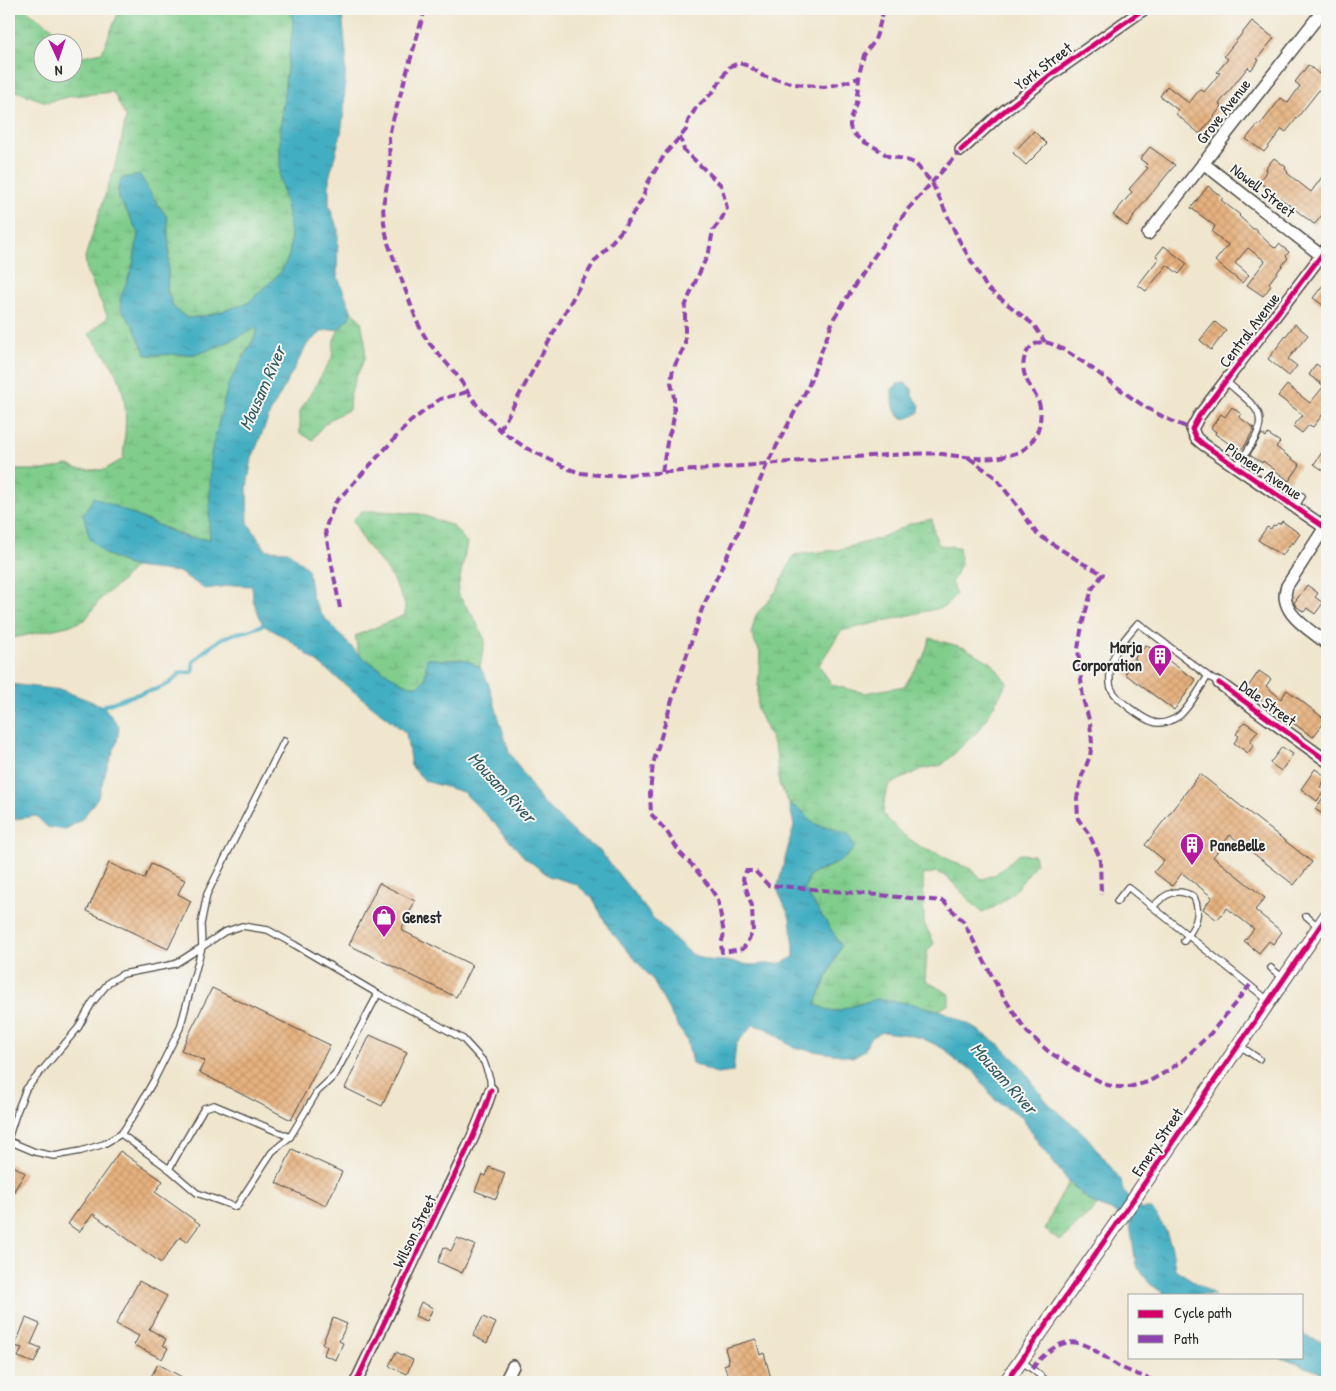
<svg xmlns="http://www.w3.org/2000/svg" width="1336" height="1391" font-family="'Patrick Hand',sans-serif">
	<defs>
		<pattern id="wetland-marsh" width="20" height="14" patternUnits="userSpaceOnUse" patternTransform="scale(1.25)"><rect width="20" height="14" fill="#80cd8c"/><path d="M1 5h8M5 5V1M11 12h8M15 12V8" fill="none" stroke="#6fb079"/></pattern>
		<pattern id="water-ripples" width="26" height="14" patternUnits="userSpaceOnUse" patternTransform="scale(1.25)"><rect width="26" height="14" fill="#43aec2"/><path d="M2 4q2-2 4 0t4 0M15 11q2-2 4 0t4 0" fill="none" stroke="#388e9e"/></pattern>
		<pattern id="building-cross-hatch" width="8" height="8" patternUnits="userSpaceOnUse" patternTransform="scale(1.25)"><rect width="8" height="8" fill="#e6b17e"/><path d="M0 0l8 8M0 8l8-8" fill="none" stroke="#c5986d"/></pattern>
	</defs>
	<rect width="100%" height="100%" fill="#f6f6f2"/>
	<filter id="ink" filterUnits="userSpaceOnUse"><feTurbulence type="fractalNoise" baseFrequency=".02" numOctaves="2"/><feDisplacementMap in="SourceGraphic" scale="10" xChannelSelector="R" yChannelSelector="G"/><feConvolveMatrix kernelMatrix="1 2 1 2 8 2 1 2 1" color-interpolation-filters="sRGB"/></filter>
	<filter id="wash" filterUnits="userSpaceOnUse"><feTurbulence type="fractalNoise" baseFrequency=".0096" numOctaves="4" result="noise"/><feDisplacementMap in="SourceGraphic" scale="20" xChannelSelector="R" yChannelSelector="G"/><feGaussianBlur stdDeviation="1.12" result="paint"/><feColorMatrix in="noise" values="0 0 0 0 0 0 0 0 0 0 0 0 0 0 0 0 0 1.4 0 .05"/><feComposite in="paint" operator="in"/></filter>
	<g filter="url(#wash)">
		<rect width="100%" height="100%" fill="#f0e6ce"/>
		<g fill="url(#wetland-marsh)" stroke="#567c5c">
			<path d="M9 9H25L51 27 65 42H42V72H72L73 51 79 57 102 52 120 9H292L293 28 286 75 280 134 291 240 289 256 281 272 248 303 206 316 187 318 174 308 167 291 169 247 167 217 153 197 119 199 130 217 138 234 133 266 127 280 122 311 133 325 146 355 198 354 228 342 258 326 254 339 242 358 209 527 210 539 191 538 182 535 94 498 83 514 90 539 105 554 134 567 120 583 101 598 85 620 68 626 9 639V470H46L68 465 78 469 104 470 123 459C125 436 128 411 122 388 118 370 100 349 89 334L108 317 87 272 85 257 119 153 126 117 113 92 72 96 46 102 10 89 9 87Z"/>
			<path d="M351 310 361 321 365 343V358L356 377 350 396 349 410C332 417 322 423 313 440L300 433V411L332 358 334 340 339 329 349 318Z"/>
			<polygon points="362,511 381,511 420,514 453,526 467,543 457,593 473,616 485,640 480,667 463,659 443,660 427,658 425,680 418,686 404,684 359,655 355,636 405,615 405,604 389,572 364,542 353,520"/>
			<path d="M932 519 934 533 939 545 959 547 961 564 951 583 956 594 944 607 841 631 819 665 832 685 865 693 904 686 923 658 930 638 965 648 992 663 1007 683 980 729 942 765 922 769 889 785 885 796 883 814 902 834 924 849 939 854 953 862 971 869 982 879 996 874 1019 854 1034 855 1036 863C1019 886 1009 902 982 913L947 877 936 872 923 875 924 923 934 943 927 952 925 980 949 994V1004L939 1010 907 1003 876 999 833 1012 816 1005 820 993 841 946 830 928 804 889 810 875 837 863 848 835 811 822 806 814 789 803 779 784 776 750 757 709 760 652 751 634 756 615 777 590 794 555 837 550 878 539 912 523Z"/>
			<polygon points="1069,1182 1086,1198 1097,1205 1093,1211 1081,1221 1060,1241 1045,1230 1055,1206"/>
		</g>
		<g fill="url(#water-ripples)" stroke="#376c76">
			<path d="M292 9H343L342 13 346 53 344 111 341 133 329 178V205L338 230 337 275 351 310 349 318 339 329 323 331 308 343 271 411 252 458 247 487 248 523 266 550 288 551 308 569 312 597 322 615 359 655 404 684 418 686 425 680 427 658 443 660 463 659 480 667 488 682 509 752 541 801 579 837 600 851 654 919 691 954 707 960 725 961 750 965 782 963 794 957V946L790 918 777 889 794 825 789 803 806 814 811 822 848 835C850 838 853 843 854 846 855 857 818 871 810 875L804 889 830 928 841 946 820 993 816 1005 833 1012 876 999 907 1003 939 1010 972 1026 1000 1045 1019 1064 1047 1102 1086 1136 1121 1180 1123 1191 1141 1209H1152L1165 1229 1172 1248 1175 1269 1215 1295H1166L1150 1284 1136 1265 1130 1224 1111 1210 1097 1205 1086 1198 1069 1182 1041 1147 1021 1116 995 1100 973 1070 958 1063 946 1050 922 1038 908 1035 882 1032 869 1039 865 1050 853 1057 794 1048 766 1028 753 1025 736 1044 733 1072 718 1074 692 1063 687 1040 678 1027 652 979 609 929 593 899 576 884 549 876 524 857 497 826 463 792 425 781 411 766 406 733 288 639 263 625 253 600 252 586 234 585 205 589 179 572 134 567 105 554 90 539 83 514 94 497 180 535 191 538 210 539 209 527 211 453 228 385 254 339 258 327 228 342 198 354 146 355 133 325 122 311 120 299 133 266 138 234 130 217 119 199 118 186 122 178 140 175 153 197 167 217 169 247 167 291 174 308 187 318 206 316 248 303 281 272 289 256 291 240 289 219 280 178V134L286 75 293 28Z"/>
			<path d="M905 383 912 389V395L920 405 919 412C897 430 892 407 892 389L898 384Z"/>
			<polygon points="9,684 62,690 103,706 119,726 117,742 107,767 98,797 83,818 65,830 47,827 36,816 9,820"/>
			<polygon points="1302,1335 1327,1344 1327,1375 1279,1357 1302,1357"/>
		</g>
		<g fill="none" stroke-linecap="round" stroke-linejoin="round">
			<polyline stroke="#43aec2" stroke-width="4" points="103,706 128,697 157,689 170,683 180,673 193,672 193,662 207,649 221,639 236,633 248,631 263,625"/>
		</g>
		<g id="blocks">
			<g fill="url(#building-cross-hatch)">
				<polygon points="1252,21 1274,38 1257,59 1259,60 1251,70 1248,67 1219,104 1222,106 1200,134 1176,114 1178,110 1160,96 1167,86 1189,103 1200,89 1204,92 1220,73 1217,72 1228,59 1224,56"/>
				<polygon points="1327,63 1327,80 1286,132 1282,129 1264,152 1246,139 1258,124 1260,125 1281,98 1288,103 1300,86 1295,82 1308,65 1319,74"/>
				<polygon points="1034,131 1047,144 1026,165 1013,153"/>
				<polygon points="1150,147 1175,165 1133,216 1134,217 1127,226 1113,215 1132,192 1129,189 1148,168 1145,166 1147,164 1140,159"/>
				<polygon points="1274,158 1286,167 1285,169 1288,172 1287,173 1311,192 1327,170 1327,208 1316,223 1314,224 1259,182 1267,170 1266,168"/>
				<polygon points="1208,186 1223,198 1221,200 1240,215 1239,216 1253,229 1257,229 1257,232 1273,247 1276,248 1279,244 1289,252 1286,256 1288,258 1269,283 1271,286 1263,296 1247,285 1265,261 1248,248 1235,263 1249,275 1242,283 1215,261 1228,245 1212,232 1215,226 1191,208"/>
				<polygon points="1164,246 1187,264 1179,274 1167,265 1146,291 1138,285 1159,258 1156,256"/>
				<polygon points="1327,280 1327,308 1313,298"/>
				<polygon points="1215,322 1226,331 1211,350 1200,340"/>
				<polygon points="1295,324 1308,335 1288,359 1297,366 1289,376 1268,359"/>
				<polygon points="1316,364 1327,372 1327,409 1313,427 1309,425 1302,433 1293,426 1303,415 1278,396 1287,385 1310,403 1324,386 1309,375"/>
				<polygon points="1232,407 1241,414 1239,417 1254,428 1246,444 1240,451 1215,434 1216,432 1211,428 1221,414 1225,417"/>
				<polygon points="1262,434 1266,437 1268,434 1280,442 1276,447 1300,465 1289,481 1263,461 1262,463 1250,455"/>
				<polygon points="1327,445 1327,473 1314,464"/>
				<polygon points="1282,521 1300,534 1293,544 1292,542 1282,556 1258,540 1267,527 1271,529 1273,525 1275,526 1278,523 1280,524"/>
				<polygon points="1307,585 1318,593 1315,597 1323,603 1315,614 1307,608 1304,612 1297,607 1294,603"/>
				<polygon points="1146,645 1196,680 1174,710 1125,674 1136,659 1134,659 1141,649 1143,649"/>
				<polygon points="1259,671 1271,679 1266,686 1281,699 1287,690 1326,720 1313,737 1246,690"/>
				<polygon points="1245,722 1258,731 1250,741 1254,745 1248,753 1234,743 1239,736 1236,734"/>
				<polygon points="1282,747 1293,754 1281,771 1270,763"/>
				<polygon points="1315,769 1327,777 1320,787 1325,790 1317,801 1301,789"/>
				<polygon points="1200,774 1312,862 1294,885 1230,835 1213,857 1265,898 1255,910 1282,932 1273,944 1269,941 1259,953 1244,941 1254,929 1227,908 1217,920 1203,909 1212,897 1182,873 1172,886 1154,872 1164,860 1145,845"/>
				<polygon points="1327,792 1327,817 1315,809"/>
				<polygon points="109,863 144,879 151,864 185,880 178,894 191,901 168,949 87,911"/>
				<polygon points="379,883 415,901 401,930 472,965 456,997 349,945"/>
				<polygon points="212,988 330,1045 291,1120 199,1072 205,1061 181,1050"/>
				<polygon points="370,1035 407,1052 382,1106 345,1088"/>
				<polygon points="292,1149 342,1172 326,1206 276,1183"/>
				<polygon points="120,1151 163,1181 155,1192 200,1224 187,1242 180,1237 161,1263 93,1214 79,1232 68,1224"/>
				<polygon points="9,1163 25,1173 9,1199"/>
				<polygon points="489,1167 505,1173 496,1199 475,1191 482,1174 486,1176"/>
				<polygon points="457,1238 475,1245 462,1273 438,1262 444,1247 451,1251"/>
				<polygon points="139,1281 167,1296 149,1329 166,1339 163,1345 168,1348 162,1359 134,1345 139,1336 116,1324"/>
				<polygon points="421,1302 433,1308 427,1321 415,1316"/>
				<polygon points="483,1317 496,1323 487,1343 473,1336"/>
				<polygon points="26,1318 40,1324 31,1344 41,1348 34,1363 18,1357 22,1348 15,1346"/>
				<polygon points="333,1318 347,1324 339,1341 343,1343 336,1360 324,1355 327,1346 322,1344"/>
				<polygon points="756,1339 760,1355 764,1353 772,1382 730,1382 724,1365 729,1363 725,1348"/>
				<polygon points="396,1352 413,1360 407,1374 389,1366"/>
				<polygon points="158,1364 191,1382 148,1382"/>
			</g>
		</g>
	</g>
	<g filter="url(#ink)">
		<use href="#blocks" fill-opacity="0" stroke="#494743" stroke-width="1"/>
		<g fill="none" stroke-linecap="round" stroke-linejoin="round">
			<defs>
				<g id="service">
					<path d="M1226 381C1235 390 1247 398 1255 408 1270 426 1246 452 1236 467"/>
					<polyline points="1295,507 1302,496"/>
					<path d="M1208 676 1138 623C1127 636 1113 651 1110 669 1110 675 1109 683 1111 688 1115 699 1143 719 1153 722 1161 725 1172 721 1179 716 1190 707 1200 688 1208 676L1219 683"/>
					<polyline points="1326,887 1327,887"/>
					<polyline points="1117,901 1128,887 1269,1001"/>
					<path d="M1153 907C1165 893 1177 887 1194 897 1202 914 1195 927 1184 941"/>
					<polyline points="1306,916 1319,927"/>
					<polyline points="1271,968 1284,979"/>
					<polyline points="1239,1045 1259,1059"/>
					<polyline points="121,1134 134,1115 154,1080 180,1028 202,947 201,924 207,894 284,741"/>
					<polyline points="9,1136 16,1114 26,1089 78,1028 92,1003 109,982 123,974 175,964 202,947 224,932 242,926 268,930 295,945 378,994 424,1017 463,1039 484,1062 490,1079 491,1090"/>
					<polyline points="9,1141 35,1152 54,1156 81,1151 104,1144 121,1134 169,1169 197,1193 236,1207 272,1152 290,1137 317,1092 335,1075 378,994"/>
					<polyline points="169,1169 204,1108 214,1105 290,1137"/>
					<polyline points="1021,1361 1032,1369 1048,1382"/>
				</g>
				<g id="minor">
					<polyline points="961,150 998,116 1053,73 1144,9"/>
					<polyline points="1203,163 1327,260"/>
					<polyline points="1148,234 1324,9"/>
					<polyline points="1327,248 1199,416 1192,429 1196,438 1203,444 1327,529"/>
					<path d="M1327 524 1287 586C1277 613 1310 629 1327 644"/>
					<polyline points="1219,683 1327,761"/>
					<path d="M356 1382C383 1324 411 1267 438 1209 457 1170 478 1131 491 1090"/>
					<polyline points="505,1382 513,1366"/>
				</g>
				<polyline id="tertiary" points="1006,1382 1135,1197 1327,916"/>
			</defs>
			<use href="#service" stroke="#494743" stroke-width="8"/>
			<use href="#minor" stroke="#494743" stroke-width="14"/>
			<use href="#tertiary" stroke="#494743" stroke-width="16"/>
			<use href="#service" stroke="#fff" stroke-width="5.5"/>
			<use href="#minor" stroke="#fff" stroke-width="11"/>
			<use href="#tertiary" stroke="#fff" stroke-width="14"/>
			<g stroke="#8e44ad" stroke-width="4" stroke-dasharray="8 4" stroke-linecap="butt">
				<path d="M425 9 391 127 389 137 390 170 383 205 384 223 388 243 415 316 421 330 429 343 456 374 477 405 500 430 526 448 569 469 581 473 607 476C701 471 795 460 889 455 908 454 930 452 949 455 968 457 986 461 1005 456 1013 454 1023 452 1029 445 1039 434 1043 417 1039 403 1036 394 1028 385 1025 376 1020 362 1026 343 1043 342 1062 342 1117 388 1135 400 1152 412 1172 422 1192 429"/>
				<polyline points="884,9 877,34 874,42 864,55 860,71 856,103 850,119 850,126 851,130 856,136 862,141 876,148 888,156 903,159 915,163 932,183 959,240 987,288 1034,325 1045,342"/>
				<polyline points="961,150 908,209 865,269 834,318 808,387 767,464 737,535 702,609 672,700 653,764 650,793 651,814 667,832 680,853 691,864 709,886 718,900 724,934 721,944 722,952 743,949 753,932 752,906 743,879 746,871 755,871 768,885 943,901 963,921 1001,993 1027,1032 1049,1052 1078,1070 1107,1085 1118,1087 1129,1087 1148,1082 1164,1073 1182,1061 1211,1033 1250,985"/>
				<polyline points="500,430 579,287 595,261 623,229 643,198 647,184 665,154 686,130 688,121 696,108 714,91 729,67 739,63 749,66 763,76 795,84 824,87 839,84 859,78"/>
				<polyline points="969,458 995,477 1019,508 1037,534 1082,563 1103,574 1092,589 1082,625 1078,649 1083,699 1090,723 1092,743 1090,756 1082,776 1077,798 1078,819 1089,834 1100,858 1101,895"/>
				<polyline points="662,472 668,437 672,427 674,416 674,398 671,382 673,369 685,345 685,307 692,289 709,252 713,230 721,220 727,208 721,185 684,150 680,137"/>
				<polyline points="340,608 325,529 335,503 410,422 440,399 467,392"/>
				<path d="M1032 1369C1039 1359 1040 1359 1048 1352 1077 1329 1094 1352 1120 1367 1132 1373 1144 1376 1156 1382"/>
			</g>
			<defs>
				<g id="cycleway">
					<polyline points="961,150 998,116 1053,73 1144,9"/>
					<polyline points="1327,248 1199,416 1192,429 1196,438 1203,444 1327,529"/>
					<polyline points="1219,683 1327,761"/>
					<path d="M356 1382C383 1324 411 1267 438 1209 457 1170 478 1131 491 1090"/>
					<polyline points="1006,1382 1135,1197 1327,916"/>
				</g>
			</defs>
			<use href="#cycleway" stroke="#f6f6f2" stroke-width="8"/>
			<use href="#cycleway" stroke="#d6006c" stroke-width="5"/>
		</g>
	</g>
	<defs>
		<symbol id="building-pin" viewBox="-11 -11 22 30"><path d="M0 17L-7.5 6A9.5 9.5 0 1 1 7.5 6Z" fill="#b5179e" stroke="#f6f6f2"/><path d="M-4-6H4V6H1V3H-1V6H-4ZM-2.5-4.3h1.7v1.8h-1.7ZM.8-4.3h1.7v1.8H.8ZM-2.5-1h1.7V.8h-1.7ZM.8-1h1.7V.8H.8Z" fill="#fff"/></symbol>
		<symbol id="shop-pin" viewBox="-11 -11 22 30"><path d="M0 17L-7.5 6A9.5 9.5 0 1 1 7.5 6Z" fill="#b5179e" stroke="#f6f6f2"/><path d="M-5-2.5h2.3a2.7 3.5 0 0 1 5.4 0H5L5.5 6h-11ZM-1.5-2.5h3a1.5 2.3 0 0 0-3 0Z" fill="#fff"/></symbol>
	</defs>
	<g fill-rule="evenodd">
		<use href="#building-pin" x="1146" y="642" width="28" height="38"/>
		<use href="#building-pin" x="1178" y="831" width="28" height="38"/>
		<use href="#shop-pin" x="370" y="903" width="28" height="38"/>
	</g>
	<g text-anchor="middle" dominant-baseline="central" stroke-width="4" stroke-linejoin="round" paint-order="stroke">
		<g font-size="16" fill="#2b2b2b" stroke="#f6f6f2">
			<text transform="translate(1043 66) rotate(-37)">York Street</text>
			<text transform="translate(1223 111) rotate(-52)">Grove Avenue</text>
			<text transform="translate(1263 190) rotate(38)">Nowell Street</text>
			<text transform="translate(1249 330) rotate(-53)">Central Avenue</text>
			<text transform="translate(1264 471) rotate(34)">Pioneer Avenue</text>
			<text transform="translate(1268 703) rotate(36)">Dale Street</text>
			<text transform="translate(1157 1142) rotate(-56)">Emery Street</text>
			<text transform="translate(414 1231) rotate(-64)">Wilson Street</text>
		</g>
		<g font-size="16" font-weight="bold" fill="#2b2b2b" stroke="#f6f6f2" text-anchor="start">
			<text x="1142" y="647" text-anchor="end">Marja<tspan x="1142" dy="18">Corporation</tspan></text>
			<text x="1210" y="845">PaneBelle</text>
			<text x="402" y="917">Genest</text>
		</g>
		<g font-size="18" font-style="italic" fill="#335960" stroke="#f6f6f2">
			<text transform="translate(262 388) rotate(-66)">Mousam River</text>
			<text transform="translate(502 787) rotate(47)">Mousam River</text>
			<text transform="translate(1004 1078) rotate(48)">Mousam River</text>
		</g>
	</g>
	<rect width="1336" height="1391" fill="none" stroke="#f6f6f2" stroke-width="30"/>
	<rect x="1128" y="1294" width="175" height="65" fill="#f6f6f2" stroke="#a5a5a2"/>
	<rect x="1138" y="1310" width="25" height="8" fill="#d6006c" stroke="#a5a5a2"/>
	<text x="1174" y="1318" font-size="15" fill="#2b2b2b">Cycle path</text>
	<rect x="1138" y="1335" width="25" height="8" fill="#8e44ad" stroke="#a5a5a2"/>
	<text x="1174" y="1344" font-size="15" fill="#2b2b2b">Path</text>
	<g transform="translate(58 58) rotate(177)"><circle r="24" fill="#f6f6f2" stroke="#a5a5a2"/>
	<path d="M0-4L9 19L0 12L-9 19Z" fill="#b5179e"/>
	<text y="-8" font-size="14" font-weight="bold" text-anchor="middle" fill="#2b2b2b">N</text>
	</g>
</svg>
